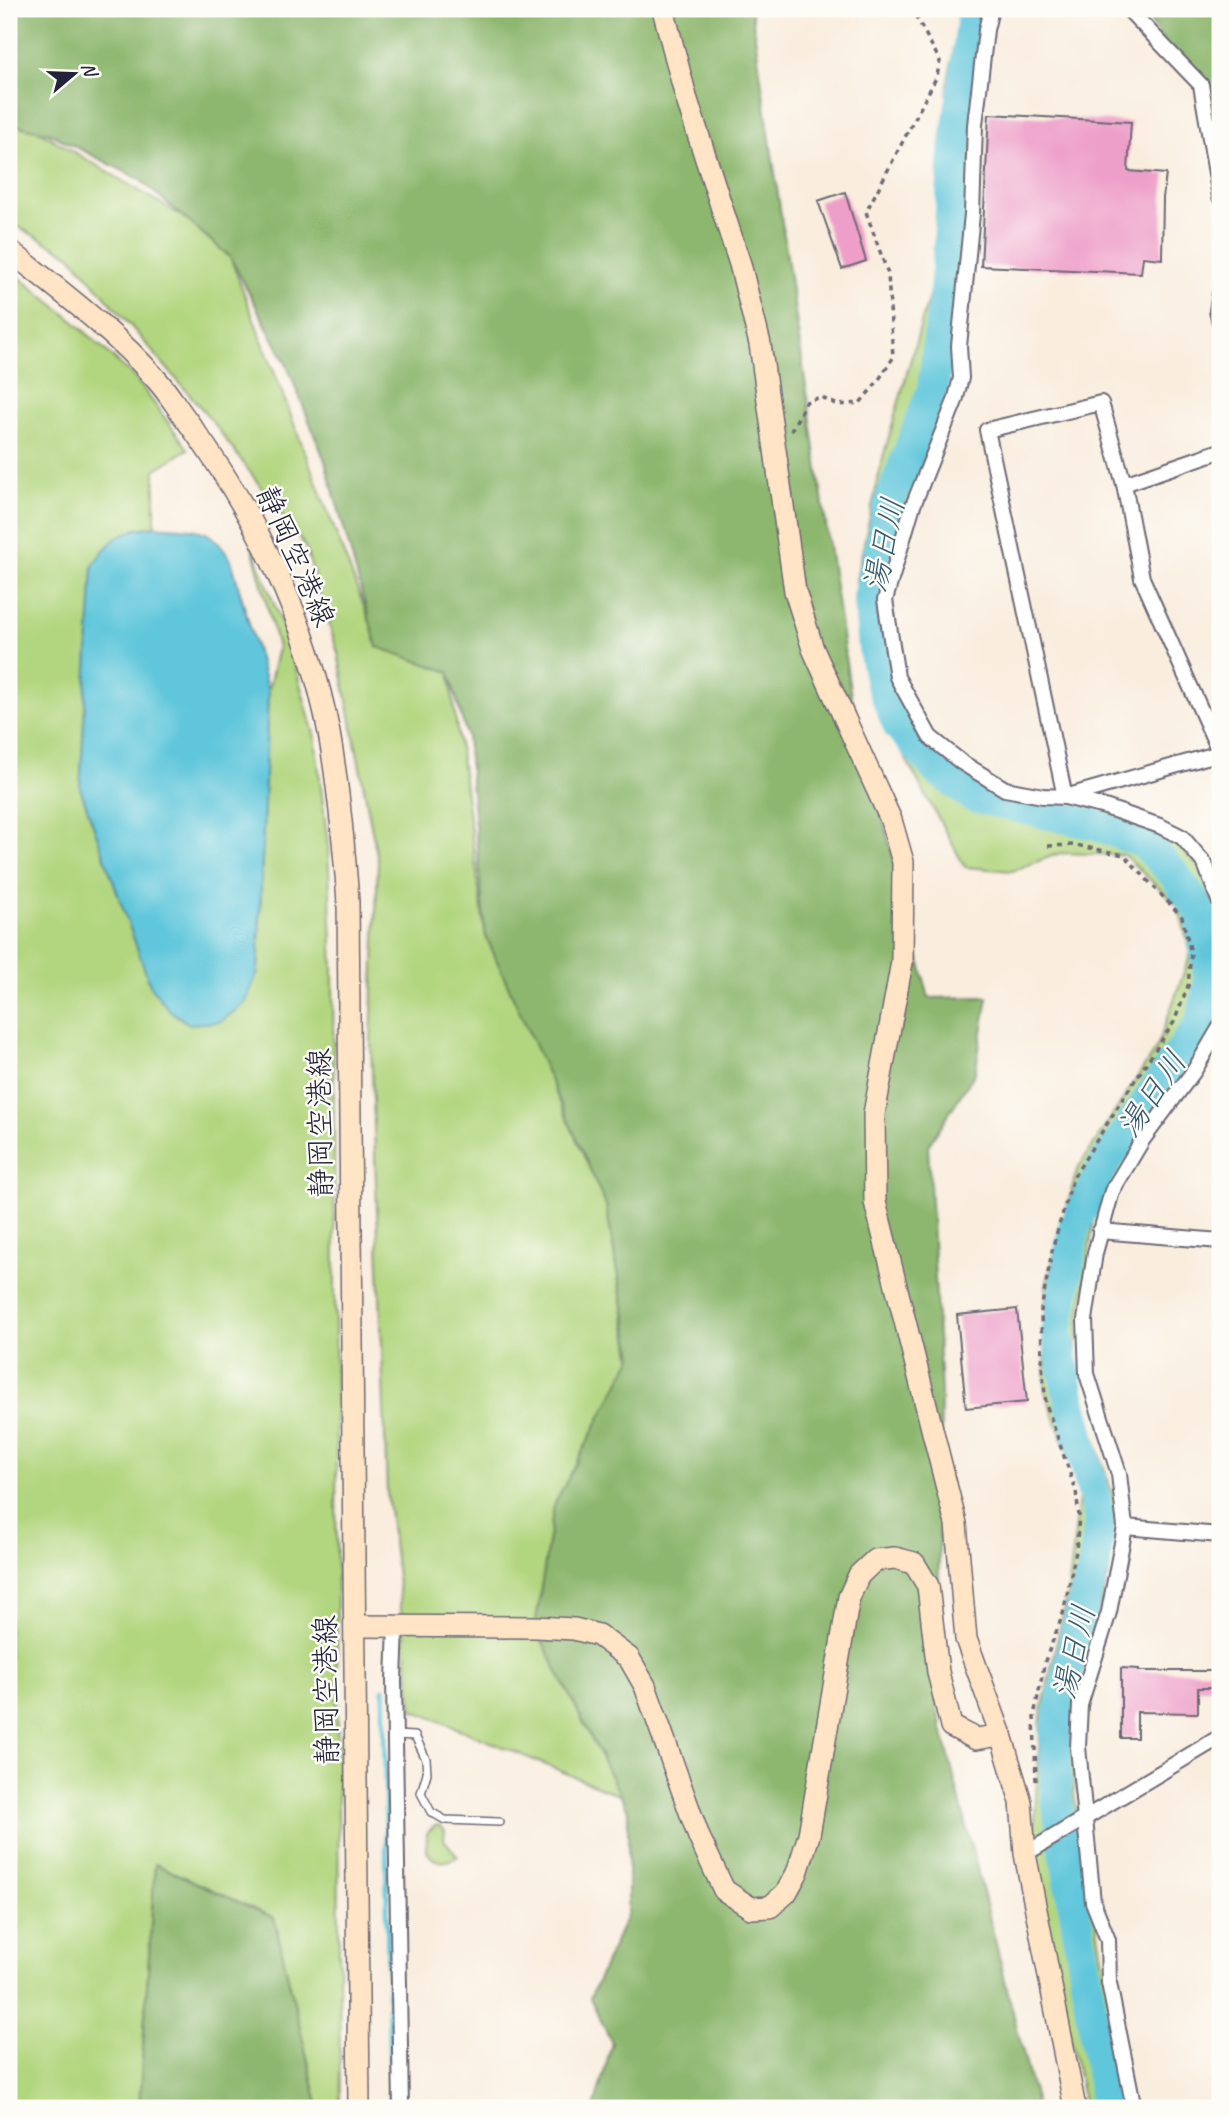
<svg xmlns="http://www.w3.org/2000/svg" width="1229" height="2117" font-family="Caveat,'Klee One',sans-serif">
	<rect width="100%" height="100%" fill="#fdfcf7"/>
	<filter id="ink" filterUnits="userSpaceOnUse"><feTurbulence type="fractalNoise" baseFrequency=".0143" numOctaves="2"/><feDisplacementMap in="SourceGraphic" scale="14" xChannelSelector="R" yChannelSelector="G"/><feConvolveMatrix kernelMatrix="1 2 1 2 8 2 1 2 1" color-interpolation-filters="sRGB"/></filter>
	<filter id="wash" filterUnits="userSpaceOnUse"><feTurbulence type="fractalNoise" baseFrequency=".00686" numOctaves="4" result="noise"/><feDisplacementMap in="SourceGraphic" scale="28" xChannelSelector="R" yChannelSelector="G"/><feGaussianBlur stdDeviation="1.57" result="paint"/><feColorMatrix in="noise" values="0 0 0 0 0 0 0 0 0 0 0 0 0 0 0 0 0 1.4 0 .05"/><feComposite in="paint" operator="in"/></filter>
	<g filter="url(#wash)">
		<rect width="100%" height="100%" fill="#f9edde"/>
		<g fill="#b2d67f" stroke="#6a7c5d" stroke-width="2">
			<polygon points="961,9 991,9 977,110 948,385 879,600 891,679 933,751 993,791 1055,805 1165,836 1201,868 1220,924 1220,1010 1194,1065 1149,1120 1095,1210 1073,1369 1115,1502 1109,1573 1076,1697 1074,1794 1128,2108 1085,2108 1033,1850 1041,1715 1069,1586 1080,1488 1045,1391 1046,1285 1077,1170 1157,1047 1191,953 1178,906 1124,855 1060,853 1012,871 965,867 872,697 856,580 882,461 940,257 948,81"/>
			<polygon points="9,124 37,130 185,218 230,257 370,622 449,671 485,934 606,1205 635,1381 535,1627 621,1796 413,1710 387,1492 371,1043 378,861 338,653 305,546 209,417 70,255 9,222"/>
			<polygon points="9,269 69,317 135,378 188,449 155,470 155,526 134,529 258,972 268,691 278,648 251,542 288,641 315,738 328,845 333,970 340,2108 319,2108 274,1918 155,1864 139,2108 9,2108"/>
			<path d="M439 1825 445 1830 444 1840 458 1856C445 1864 434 1864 426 1850L427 1833 434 1826Z"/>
		</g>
		<g fill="#8db76e" stroke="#586c54" stroke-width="2">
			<polygon points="9,9 751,9 850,690 929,998 988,997 975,1073 928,1146 941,1393 937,1709 1037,2108 594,2108 612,2043 590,1998 628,1913 628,1810 535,1627 554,1505 633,1356 606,1205 485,934 467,737 449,672 377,647 325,461 286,363 230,257 139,179 49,133 9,124"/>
			<polygon points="1143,9 1220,9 1220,138 1204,84 1167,49"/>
			<polygon points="155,1864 274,1918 319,2108 139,2108"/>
		</g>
		<path fill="#5fc6db" stroke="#40748b" stroke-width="2" d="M155 526C193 530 210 523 231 560L268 691 258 972 245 1003 220 1022 189 1024 169 1010 151 987 80 788 93 565C112 537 121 531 155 526Z"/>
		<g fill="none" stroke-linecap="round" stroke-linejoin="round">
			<polyline stroke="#5fc6db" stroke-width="5" points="384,1689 390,2108"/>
			<polyline stroke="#5fc6db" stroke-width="32" points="974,9 955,150 947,273 933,389 890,501 869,598 874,648 881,683 899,726 937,770 974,797 1097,825 1144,843 1174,874 1200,911 1210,981 1202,1020 1102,1168 1074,1227 1057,1333 1069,1396 1100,1520 1094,1565 1077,1627 1055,1735 1056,1795 1107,2108"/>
		</g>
		<g id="blocks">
			<g fill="#ee9fc9">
				<polygon points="989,114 1131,122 1128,171 1166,174 1163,198 1162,259 1143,257 1141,273 981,266"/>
				<polygon points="845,192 866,261 842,269 818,201"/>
				<polygon points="1017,1309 1027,1402 966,1408 957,1315"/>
				<polygon points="1121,1668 1139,1669 1139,1671 1220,1671 1220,1688 1198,1688 1198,1713 1137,1712 1137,1738 1121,1738"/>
			</g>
		</g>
	</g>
	<g filter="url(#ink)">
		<use href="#blocks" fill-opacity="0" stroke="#6d6974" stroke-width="2"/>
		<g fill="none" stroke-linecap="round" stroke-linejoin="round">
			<defs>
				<polyline id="lane" points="395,1735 415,1736 426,1759 427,1773 421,1793 431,1812 445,1820 499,1822"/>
				<g id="street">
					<polyline points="991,9 986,30 975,125 972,214 959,346 961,378 955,401 912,508 885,600 897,677 930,737 961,762 1005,789 1043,796 1065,797 1105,807 1160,826 1182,837 1205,864 1220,903"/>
					<polyline points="1128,9 1201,85 1220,197"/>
					<polyline points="1220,292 1217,311 1220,323"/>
					<polygon points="1101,403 1124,484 1142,578 1220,753 1065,797 987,430"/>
					<polyline points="1124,484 1220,451"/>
					<polyline points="1100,1231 1220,1241"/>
					<polyline points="1125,1527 1220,1535"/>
					<polyline points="396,1626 394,1680 401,2108"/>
					<polyline points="1025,1854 1220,1737"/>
					<polyline points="1134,2108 1109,1983 1108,1940 1093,1902 1078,1747 1080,1705 1109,1612 1125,1527 1119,1474 1087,1374 1085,1320 1095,1253 1112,1191 1143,1139 1194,1071 1220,1027"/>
				</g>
				<g id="secondary">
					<polyline points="663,9 686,97 740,264 760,344 795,591 813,649 891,820 903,862 902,962 874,1114 875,1202 956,1524 966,1639 1001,1735 1021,1802 1025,1854 1075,2108"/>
					<path d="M9 250C60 291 113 330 156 379 168 392 177 408 188 422 255 513 308 621 329 733 339 789 344 845 348 902L359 2108"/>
					<polyline points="355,1626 535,1627 574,1629 598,1635 629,1658 645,1686 699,1837 724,1890 751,1908 770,1907 786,1893 797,1873 809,1835 849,1597 859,1575 875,1560 895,1558 914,1563 928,1586 938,1672 951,1726 976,1739 1001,1735"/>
				</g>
			</defs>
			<use href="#lane" stroke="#6d6974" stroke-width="10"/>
			<use href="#street" stroke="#6d6974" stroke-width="18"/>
			<use href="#secondary" stroke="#6d6974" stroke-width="24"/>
			<g stroke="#6d6974" stroke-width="3.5" stroke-dasharray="5 5" stroke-linecap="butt">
				<polyline points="791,431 806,402 820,397 838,405 860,403 878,381 893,358 888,274 866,212 937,76 940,61 912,9"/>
				<polyline points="1036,1781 1034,1716 1045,1661 1063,1614 1076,1551 1079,1516 1076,1491 1046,1404 1042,1365 1041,1310 1053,1246 1073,1178 1127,1092 1174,1022 1188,986 1191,953 1182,917 1124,855 1076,845 1045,846"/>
			</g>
			<use href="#lane" stroke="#fff" stroke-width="7"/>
			<use href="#street" stroke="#fff" stroke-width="14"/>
			<use href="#secondary" stroke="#ffe4c6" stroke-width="21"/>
		</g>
	</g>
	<g text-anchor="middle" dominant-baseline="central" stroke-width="5" stroke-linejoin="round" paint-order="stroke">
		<g font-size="30" fill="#22223b" stroke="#fdfcf7">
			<text transform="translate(296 556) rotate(66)">静岡空港線</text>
			<text transform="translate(320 1123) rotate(-91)">静岡空港線</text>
			<text transform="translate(326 1690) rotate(-91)">静岡空港線</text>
		</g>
		<g font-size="32" font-style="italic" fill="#375b73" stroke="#fdfcf7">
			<text transform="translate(884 545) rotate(-78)">湯日川</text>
			<text transform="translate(1152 1094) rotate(-56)">湯日川</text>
			<text transform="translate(1074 1652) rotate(-77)">湯日川</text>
		</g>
	</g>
	<rect width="1229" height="2117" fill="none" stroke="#fdfcf7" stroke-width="35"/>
	<g transform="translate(74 74) rotate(71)" stroke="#fdfcf7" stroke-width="5" paint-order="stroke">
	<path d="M0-5L12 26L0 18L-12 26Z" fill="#22223b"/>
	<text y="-10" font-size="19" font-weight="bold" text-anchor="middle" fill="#22223b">N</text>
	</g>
</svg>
